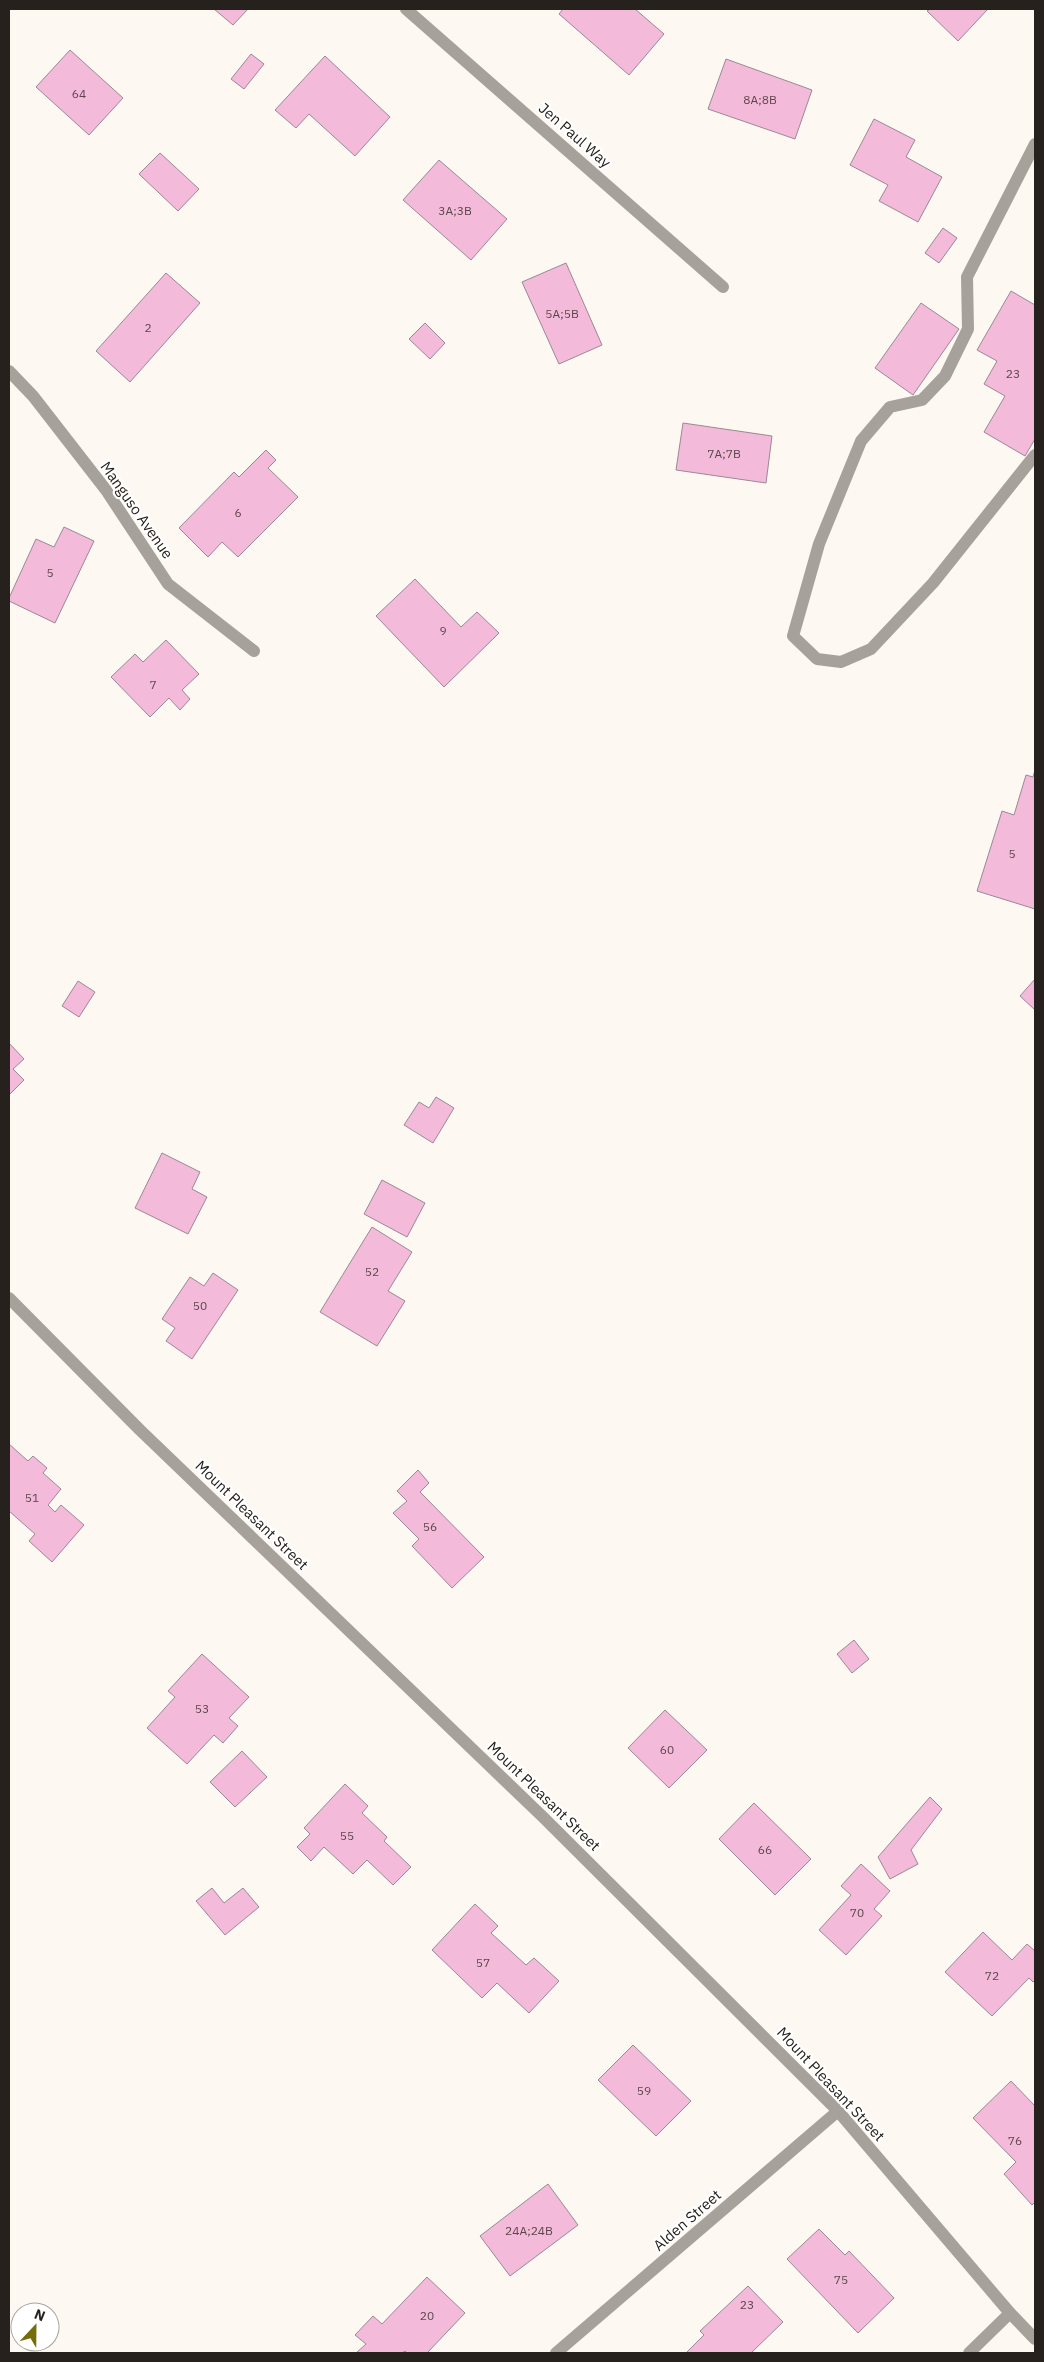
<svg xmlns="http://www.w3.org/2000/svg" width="1044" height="2362" font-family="'IBM Plex Sans',sans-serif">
	<rect width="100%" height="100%" fill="#fdf8f2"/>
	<g fill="#f4bada" stroke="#9a8992">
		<polygon points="214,9 248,9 233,25"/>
		<polygon points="563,9 635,9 664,34 629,75 559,14"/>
		<polygon points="930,9 988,9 958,41 927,11"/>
		<polygon points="70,50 123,98 89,135 36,87"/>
		<polygon points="251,54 264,64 244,89 231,79"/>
		<polygon points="325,56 390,117 355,156 309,114 296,128 275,110"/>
		<polygon points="726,59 812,90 795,139 708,109"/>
		<polygon points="874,119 915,140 906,157 942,177 918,222 879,201 888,185 850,165"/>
		<polygon points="160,153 199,189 178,211 139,174"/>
		<polygon points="439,160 507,219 471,260 403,200"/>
		<polygon points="943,228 957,238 939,263 925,253"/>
		<polygon points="566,263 602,345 559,364 522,282"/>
		<polygon points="166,273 200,303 130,382 96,351"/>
		<polygon points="1011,291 1035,305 1035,439 1025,456 984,432 1005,396 984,384 997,361 977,350"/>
		<polygon points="921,303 959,329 913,395 875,368"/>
		<polygon points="425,323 445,343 430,359 409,339"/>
		<polygon points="683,423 772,436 766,483 676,470"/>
		<polygon points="266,450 276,460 268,468 298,497 238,557 222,542 208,557 179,528 234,472 239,477"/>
		<polygon points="64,527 94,541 55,623 9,601 9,598 36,539 54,547"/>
		<polygon points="415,579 461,627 477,612 499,633 444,687 376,616"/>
		<polygon points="166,640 199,674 182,690 190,699 180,710 169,698 150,717 111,677 135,654 143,662"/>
		<polygon points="1035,770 1035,909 977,891 1002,811 1014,815 1026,775 1033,777"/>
		<polygon points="1035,979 1035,1010 1020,996"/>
		<polygon points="78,981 95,992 79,1017 62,1006"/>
		<polygon points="9,1043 24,1059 13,1069 24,1080 9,1095"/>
		<polygon points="436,1097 454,1108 433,1143 404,1125 419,1102 429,1108"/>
		<polygon points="162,1153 200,1172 192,1189 207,1197 188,1234 135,1208"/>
		<polygon points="382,1180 425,1203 407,1237 364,1214"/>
		<polygon points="372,1227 412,1252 388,1291 405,1301 377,1346 320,1312"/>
		<polygon points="213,1273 238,1290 192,1359 166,1341 175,1328 162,1319 190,1277 204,1286"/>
		<polygon points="9,1444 28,1461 33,1456 47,1468 43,1473 61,1489 48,1505 55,1512 61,1505 84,1525 52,1562 29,1541 35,1534 9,1511"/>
		<polygon points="418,1470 429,1483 420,1492 484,1557 452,1588 412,1546 419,1539 393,1513 407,1501 397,1491"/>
		<polygon points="854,1640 869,1659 852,1673 837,1654"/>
		<polygon points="202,1654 249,1697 229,1718 238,1726 223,1743 214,1735 187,1764 147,1728 175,1697 168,1691"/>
		<polygon points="665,1710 707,1750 669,1788 628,1748"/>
		<polygon points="242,1751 267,1777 235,1807 210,1782"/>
		<polygon points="345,1784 368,1806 362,1813 387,1837 384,1841 411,1867 393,1885 367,1860 353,1874 324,1847 311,1861 297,1847 310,1834 304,1828"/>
		<polygon points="930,1797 942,1809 911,1850 918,1864 890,1879 878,1857"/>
		<polygon points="754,1803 811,1859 775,1895 719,1839"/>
		<polygon points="861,1864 890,1891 874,1909 882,1916 846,1955 819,1930 851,1895 841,1886"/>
		<polygon points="212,1888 224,1903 243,1888 259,1907 225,1935 196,1901"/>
		<polygon points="475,1904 498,1926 491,1933 526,1965 534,1958 559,1981 529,2013 497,1983 482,1998 432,1950"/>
		<polygon points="983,1932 1012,1960 1027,1944 1035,1951 1035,1980 1033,1982 1029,1978 992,2016 945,1972"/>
		<polygon points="633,2045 691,2101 656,2136 598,2080"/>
		<polygon points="1011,2081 1035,2106 1035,2202 1032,2205 1004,2174 1016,2162 973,2118"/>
		<polygon points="548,2184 578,2225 510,2276 480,2236"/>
		<polygon points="819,2229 845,2255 849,2251 894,2298 858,2333 787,2259"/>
		<polygon points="427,2277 465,2313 427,2353 407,2353 405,2351 402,2353 356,2353 366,2344 355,2335 373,2316 382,2324"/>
		<polygon points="748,2286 783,2322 751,2353 686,2353 704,2335 700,2331"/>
	</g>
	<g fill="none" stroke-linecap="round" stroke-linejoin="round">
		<g stroke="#a7a19b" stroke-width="12">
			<polyline points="406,9 723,287"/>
			<polyline points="1035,144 967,277 968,329 945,376 922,400 890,407 861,441 819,544 793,636 817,659 841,662 871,649 933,583 1035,455"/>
			<polyline points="9,371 33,396 106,490 168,584 254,651"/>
			<polyline points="9,1298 140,1430 544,1818 838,2111 1010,2313 1035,2339"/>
			<polyline points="556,2353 838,2111"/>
			<polyline points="969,2353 1010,2313"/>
		</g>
	</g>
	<g text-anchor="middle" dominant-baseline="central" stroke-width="4.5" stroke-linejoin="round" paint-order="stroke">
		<g font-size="12" fill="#5a474c">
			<text x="79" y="93">64</text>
			<text x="760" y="99">8A;8B</text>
			<text x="455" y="210">3A;3B</text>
			<text x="562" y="313">5A;5B</text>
			<text x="148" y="327">2</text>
			<text x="1013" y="373">23</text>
			<text x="724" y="453">7A;7B</text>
			<text x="238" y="512">6</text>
			<text x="50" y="572">5</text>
			<text x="443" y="630">9</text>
			<text x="153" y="684">7</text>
			<text x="1012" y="853">5</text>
			<text x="372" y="1271">52</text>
			<text x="200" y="1305">50</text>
			<text x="32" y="1497">51</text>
			<text x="430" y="1526">56</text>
			<text x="202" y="1708">53</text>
			<text x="667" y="1749">60</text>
			<text x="347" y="1835">55</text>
			<text x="765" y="1849">66</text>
			<text x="857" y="1912">70</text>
			<text x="483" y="1962">57</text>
			<text x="992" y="1975">72</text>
			<text x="644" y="2090">59</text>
			<text x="1015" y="2140">76</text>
			<text x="529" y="2230">24A;24B</text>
			<text x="841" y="2279">75</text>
			<text x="747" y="2304">23</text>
			<text x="427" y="2315">20</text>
		</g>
		<g font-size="15" fill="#26211c" stroke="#fff">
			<text transform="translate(575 135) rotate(41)">Jen Paul Way</text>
			<text transform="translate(137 510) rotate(55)">Manguso Avenue</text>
			<text transform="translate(252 1515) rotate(44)">Mount Pleasant Street</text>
			<text transform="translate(544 1796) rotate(44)">Mount Pleasant Street</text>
			<text transform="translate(831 2084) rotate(47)">Mount Pleasant Street</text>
			<text transform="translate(687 2220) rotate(-41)">Alden Street</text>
		</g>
	</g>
	<rect width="1044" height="2362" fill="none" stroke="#26211c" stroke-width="20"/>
	<g transform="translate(35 2327) rotate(22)"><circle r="24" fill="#ffffff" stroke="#a8a6a4"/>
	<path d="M0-4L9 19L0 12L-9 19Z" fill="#746d0b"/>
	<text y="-8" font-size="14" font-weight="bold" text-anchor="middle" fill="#26211c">N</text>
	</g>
</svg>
